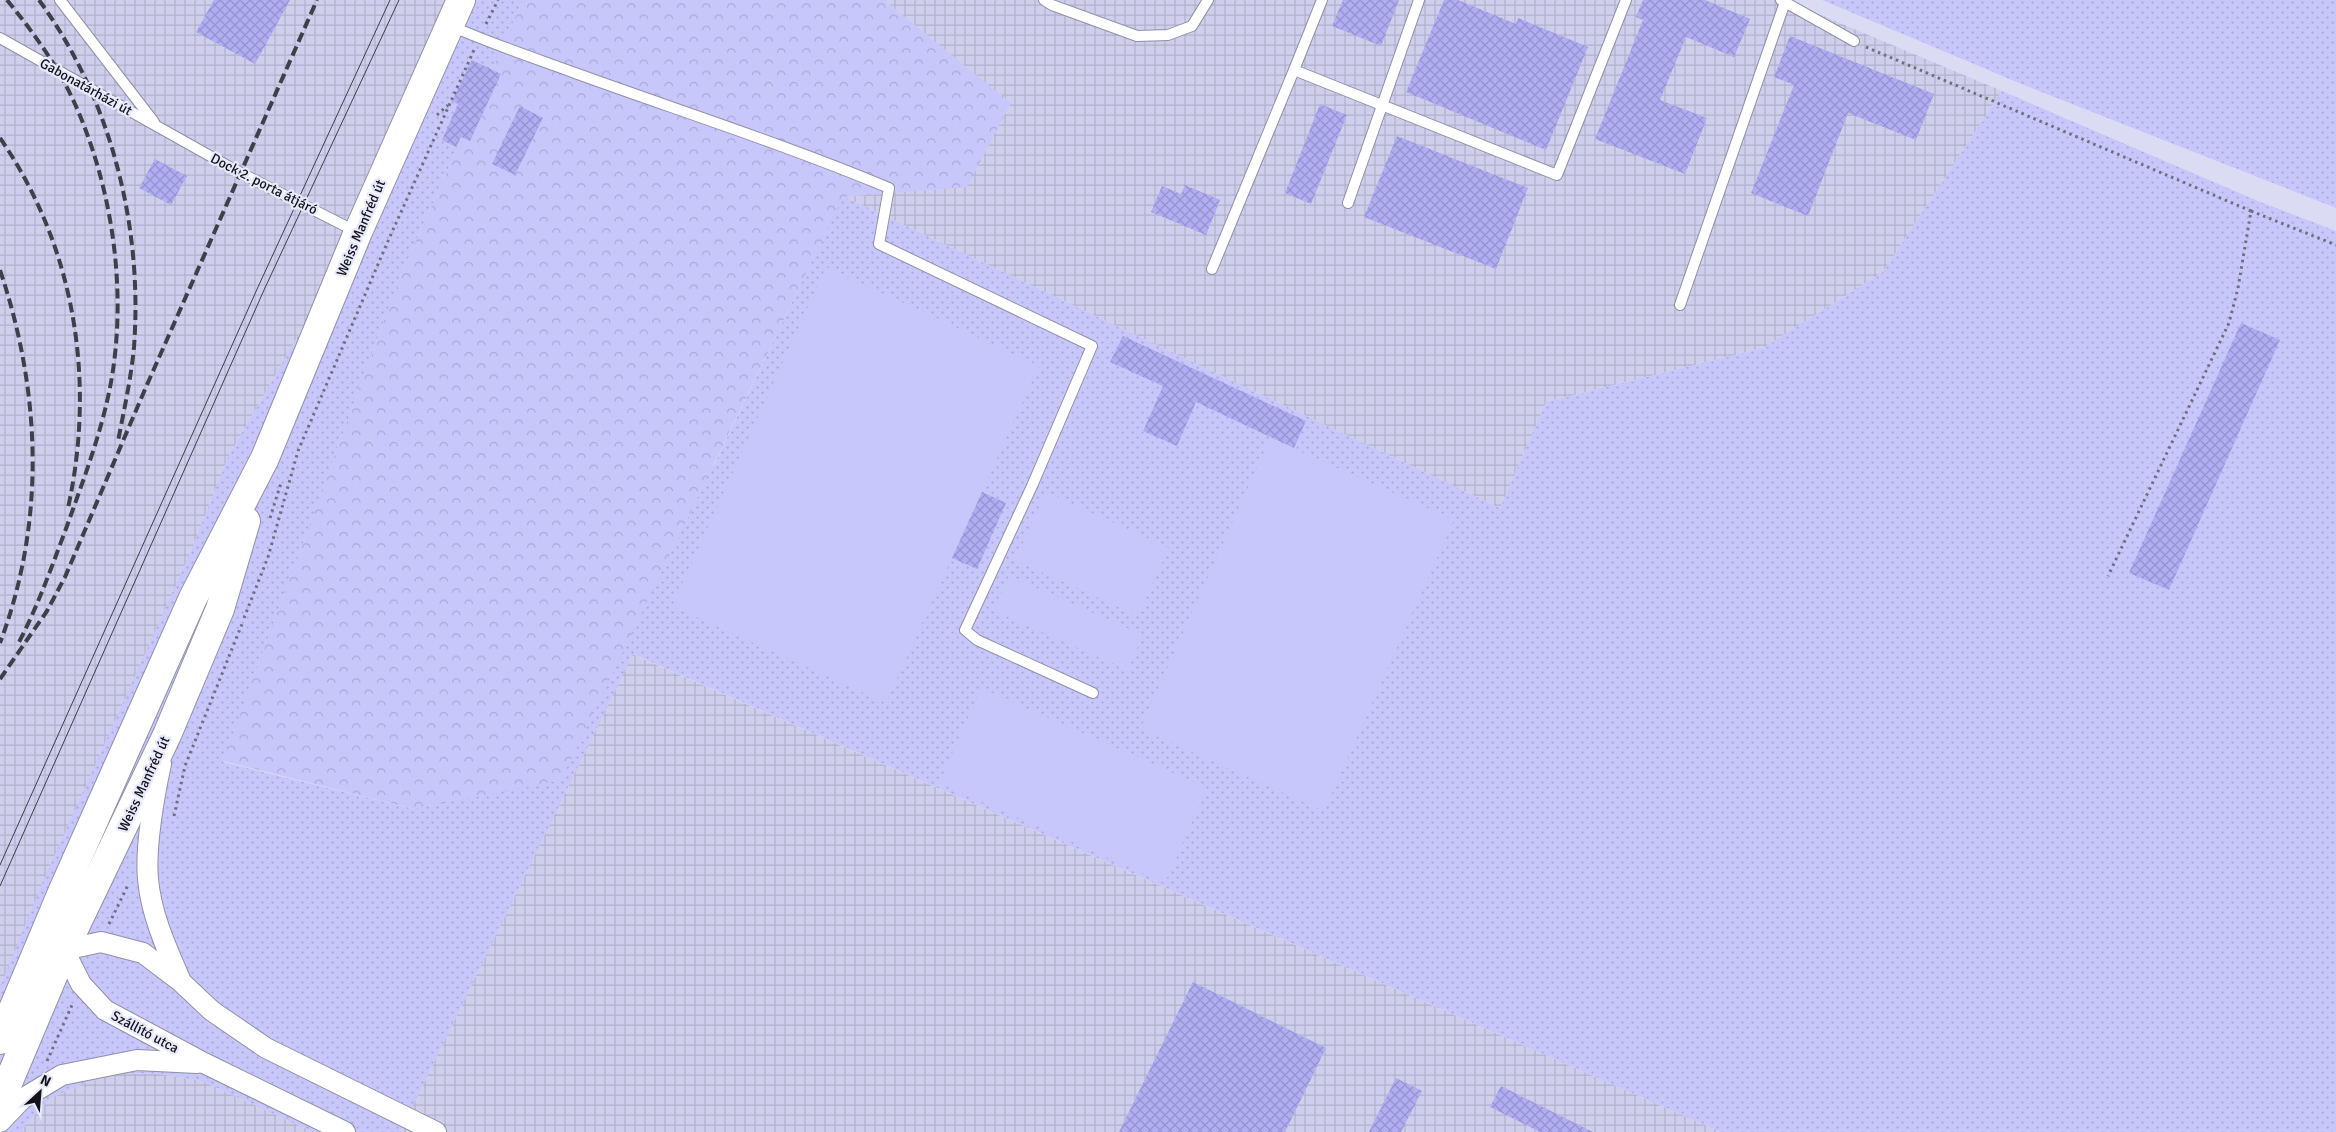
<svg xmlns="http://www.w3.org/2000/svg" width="2336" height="1132" font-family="Signika,sans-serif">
	<defs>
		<pattern id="industrial-grid" width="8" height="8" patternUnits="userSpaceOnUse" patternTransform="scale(1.25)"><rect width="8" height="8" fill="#cfcfed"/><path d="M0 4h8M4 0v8" fill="none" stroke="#b1b1cb"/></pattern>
		<pattern id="grass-dots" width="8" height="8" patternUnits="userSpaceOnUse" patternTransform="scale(1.25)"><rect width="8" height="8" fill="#c7c7fc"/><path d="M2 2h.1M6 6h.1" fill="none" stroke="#aaaad7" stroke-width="1.8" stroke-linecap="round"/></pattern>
		<pattern id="forest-crowns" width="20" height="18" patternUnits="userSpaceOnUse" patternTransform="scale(1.25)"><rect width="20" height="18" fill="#c7c7fc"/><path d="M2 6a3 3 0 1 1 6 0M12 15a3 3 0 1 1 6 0" fill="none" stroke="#aaaad7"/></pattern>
		<pattern id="building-cross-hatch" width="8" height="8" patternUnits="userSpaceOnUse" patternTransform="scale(1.25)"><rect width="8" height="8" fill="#b0adf3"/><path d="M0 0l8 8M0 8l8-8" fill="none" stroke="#9694d0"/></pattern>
	</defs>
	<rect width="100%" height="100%" fill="#dbdcf3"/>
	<g fill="url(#industrial-grid)">
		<polygon points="0,0 461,0 358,232 228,457 191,551 0,987"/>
		<polygon points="884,0 1785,0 2002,91 1883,272 1763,348 1546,402 1500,508 843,196 966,186 1010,103"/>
		<polygon points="632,654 1721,1132 400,1132"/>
		<polygon points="124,1073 160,1074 202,1081 313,1132 22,1132 25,1125 51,1098 85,1083"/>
	</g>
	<g fill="url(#grass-dots)">
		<polygon points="461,0 523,0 400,277 223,762 414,809 714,465 843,196 1500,508 1546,402 1763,348 1883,272 2002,91 2258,201 2336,231 2336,1132 1721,1132 633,654 400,1132 313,1132 202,1081 160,1074 124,1073 85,1083 51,1098 25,1125 22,1132 0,1132 0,987 43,881 191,551 228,457 358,232"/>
		<polygon points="1822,0 2336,0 2336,208 2019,83"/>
	</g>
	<polygon fill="url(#forest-crowns)" points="523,0 884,0 1011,103 967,187 843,197 561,780 414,809 223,761 400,277"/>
	<g fill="#c7c7fc">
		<polygon points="826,267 1039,366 886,703 672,606"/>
		<polygon points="1270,438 1454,520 1324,811 1140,729"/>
		<polygon points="1046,492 1169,548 1138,616 1015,560"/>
		<polygon points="1009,576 1143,635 1128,670 994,611"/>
		<polygon points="981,688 1207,788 1165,883 939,783"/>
	</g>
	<g fill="url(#building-cross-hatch)">
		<polygon points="214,0 290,0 255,64 196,32"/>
		<polygon points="1343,0 1399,0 1381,46 1332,26"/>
		<polygon points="1444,0 1458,0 1516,24 1518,18 1588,47 1546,150 1406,92"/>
		<polygon points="1643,0 1705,0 1750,19 1734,57 1686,37 1660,100 1707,118 1685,174 1595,139 1643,20 1636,17"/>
		<polygon points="1790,36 1934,94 1916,140 1848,113 1808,216 1751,193 1794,85 1774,77"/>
		<polygon points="472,60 501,74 470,141 461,137 456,147 442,140 458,104 452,101"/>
		<polygon points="1320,104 1347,115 1311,204 1285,193"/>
		<polygon points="520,106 543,118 515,175 492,164"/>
		<polygon points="1397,136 1528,188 1496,269 1364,217"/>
		<polygon points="155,159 187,176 171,205 139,188"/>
		<polygon points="1185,185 1220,200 1206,235 1151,212 1162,186 1181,194"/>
		<polygon points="2241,323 2280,340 2169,590 2129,573"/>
		<polygon points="1123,336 1306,421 1294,448 1196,402 1177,446 1143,431 1163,386 1110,362"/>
		<polygon points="982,492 1006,503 977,569 952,558"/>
		<polygon points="1193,982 1326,1048 1285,1132 1119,1132"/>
		<polygon points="1396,1078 1422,1091 1401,1132 1369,1132"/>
		<polygon points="1501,1086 1593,1132 1540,1132 1490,1107"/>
	</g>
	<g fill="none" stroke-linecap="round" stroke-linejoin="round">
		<defs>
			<g id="service">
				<polyline points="60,0 154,122"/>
				<polyline points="1044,0 1052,5 1137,36 1168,35 1192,26 1208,0"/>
				<polyline points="1322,0 1294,70 1557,175 1626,0"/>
				<polyline points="1781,0 1854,41"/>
				<path d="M451 26C492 44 534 58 575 73 680 111 786 145 889 188L879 244 1092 346 1032 486 965 630 977 640 1093 693"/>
				<polyline points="0,38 235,170 357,232"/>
				<polyline points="1348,203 1419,0"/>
				<polyline points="1212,269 1294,70"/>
				<polyline points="1680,305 1785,2"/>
			</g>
			<g id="minor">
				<path d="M161 764C154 796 145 848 148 879 151 914 166 947 180 979"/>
				<polyline points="64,942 64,950 81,984 105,1010 204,1063 345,1132"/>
				<polyline points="56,954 64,950 101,942 143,953 180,981 212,1011 266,1048 436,1132"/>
				<polyline points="0,1122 22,1099 62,1075 137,1060 197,1063"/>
			</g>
			<g id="secondary">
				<polyline points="0,1040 63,890 193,598 265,458 358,232 461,0"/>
				<polyline points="0,1102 64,950 167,735 220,609 246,521"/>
			</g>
		</defs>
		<use href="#service" stroke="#8f90a5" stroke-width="12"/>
		<use href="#minor" stroke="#8f90a5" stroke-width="22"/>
		<use href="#secondary" stroke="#8f90a5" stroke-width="30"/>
		<g stroke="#6f6f7e" stroke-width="3" stroke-dasharray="2.5 4" stroke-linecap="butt">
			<polyline points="486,24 498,0"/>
			<polyline points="1866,47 2251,211 2238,288 2229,323 2108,576"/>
			<polyline points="437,115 448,105"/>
			<polyline points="2251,211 2336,245"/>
			<polyline points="270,518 281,483"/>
			<polyline points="244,618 268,557 298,451 388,241 474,50"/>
			<polyline points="174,816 185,766 242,624"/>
			<polyline points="109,924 128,885"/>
			<polyline points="47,1061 72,1005"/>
		</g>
		<use href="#service" stroke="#fff" stroke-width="10"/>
		<use href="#minor" stroke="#fff" stroke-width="20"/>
		<use href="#secondary" stroke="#fff" stroke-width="28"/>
		<g stroke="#3e3f49" stroke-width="1">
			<polyline points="0,865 258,287 390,0"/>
			<polyline points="0,886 264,290 399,0"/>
		</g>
		<g stroke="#3e3f49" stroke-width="4" stroke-dasharray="10 5" stroke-linecap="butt">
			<path d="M7 0C33 32 58 66 75 104 111 185 126 282 113 370 105 424 85 475 67 526 52 566 38 606 18 644"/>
			<path d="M39 0C111 99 143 226 134 347 131 379 124 410 118 441"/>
			<path d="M0 138C75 247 96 380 68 508"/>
			<path d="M0 270C41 392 46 521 0 643"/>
			<polyline points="0,679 47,611 65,577 146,387 317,0"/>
		</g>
	</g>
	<g text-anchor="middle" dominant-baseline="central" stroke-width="4.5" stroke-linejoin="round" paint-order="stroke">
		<g font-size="14" fill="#121219" stroke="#e9e9fc">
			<text transform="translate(86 87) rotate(29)">Gabonatárházi út</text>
			<text transform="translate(264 184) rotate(27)">Dock 2. porta átjáró</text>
			<text transform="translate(361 228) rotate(-67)">Weiss Manfréd út</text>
			<text transform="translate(144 784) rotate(-65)">Weiss Manfréd út</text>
			<text transform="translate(145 1032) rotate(28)">Szállító utca</text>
		</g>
	</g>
	<g transform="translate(40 1092) rotate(26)" stroke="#e9e9fc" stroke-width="4" paint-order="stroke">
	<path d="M0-4L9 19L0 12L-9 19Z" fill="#121219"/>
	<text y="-8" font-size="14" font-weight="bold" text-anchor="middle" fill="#121219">N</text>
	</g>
</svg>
